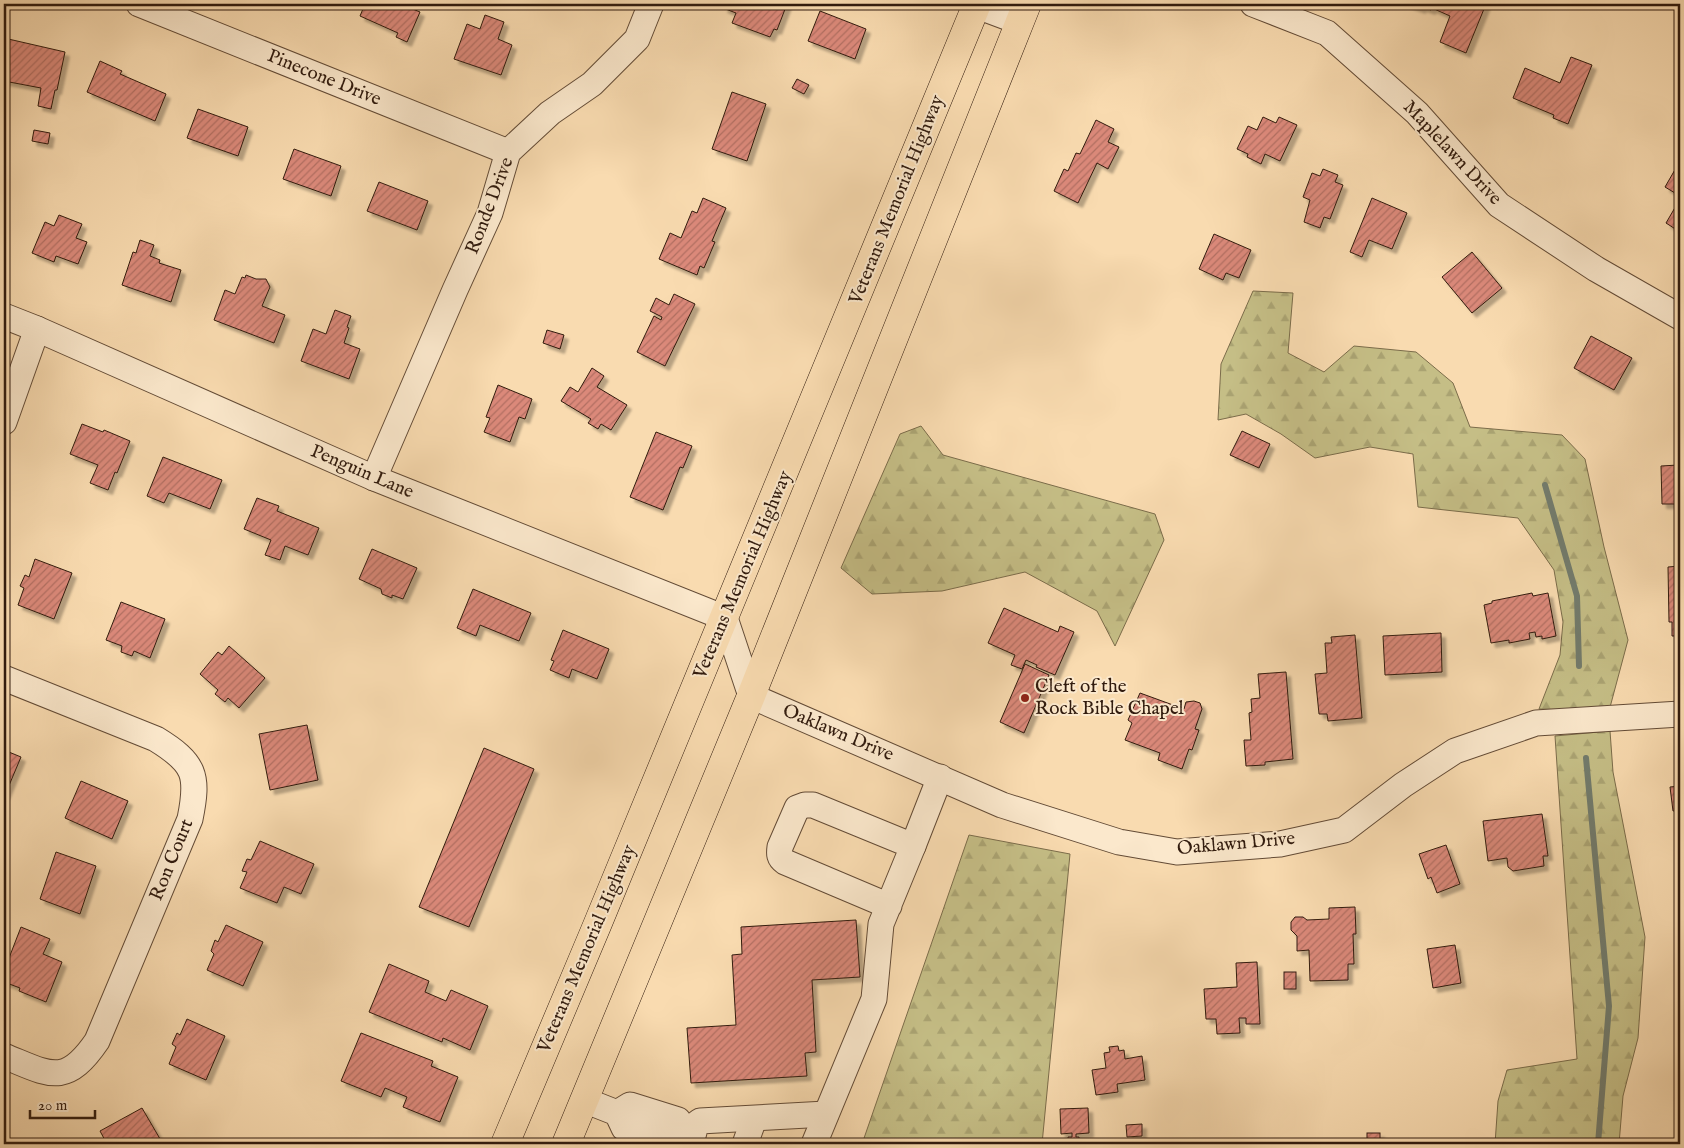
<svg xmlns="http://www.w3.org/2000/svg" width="1684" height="1148" font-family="'IM FELL English',serif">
	<defs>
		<pattern id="forest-firs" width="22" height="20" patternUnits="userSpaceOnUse" patternTransform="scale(1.25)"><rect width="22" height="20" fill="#c5be86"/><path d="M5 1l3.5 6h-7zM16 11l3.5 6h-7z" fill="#aaa372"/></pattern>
		<pattern id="building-hatch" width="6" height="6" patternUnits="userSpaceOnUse" patternTransform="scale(1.25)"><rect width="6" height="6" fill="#db897a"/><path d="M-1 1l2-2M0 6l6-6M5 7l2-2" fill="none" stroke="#b26f62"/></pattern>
		<filter id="shadow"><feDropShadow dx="4.5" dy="4.5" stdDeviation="1" flood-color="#0004"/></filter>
	</defs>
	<rect width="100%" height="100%" fill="#f9dbb0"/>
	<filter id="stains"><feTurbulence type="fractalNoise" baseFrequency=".004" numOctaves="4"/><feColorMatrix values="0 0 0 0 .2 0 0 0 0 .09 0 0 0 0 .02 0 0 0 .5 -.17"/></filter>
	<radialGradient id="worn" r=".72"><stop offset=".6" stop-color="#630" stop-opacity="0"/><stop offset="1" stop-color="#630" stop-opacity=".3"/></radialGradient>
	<g fill="url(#forest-firs)" stroke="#7b6c4a">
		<polygon points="1253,291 1293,293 1288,353 1324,372 1354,346 1416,352 1453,383 1470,427 1562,435 1585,459 1604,547 1628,640 1609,711 1539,709 1560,655 1563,622 1554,570 1518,518 1418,507 1413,454 1370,447 1315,458 1281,434 1246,414 1218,420 1221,364"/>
		<polygon points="921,426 943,455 1155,514 1164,540 1115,646 1097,611 1025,572 942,591 872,594 841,568 900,434"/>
		<polygon points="1610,731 1613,772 1645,937 1638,1038 1623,1096 1619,1144 1495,1144 1498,1101 1507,1070 1577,1059 1555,736"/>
		<polygon points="969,835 1070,854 1042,1144 862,1144"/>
	</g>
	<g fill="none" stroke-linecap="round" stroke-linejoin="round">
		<g stroke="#727b6c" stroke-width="6">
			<polyline points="1545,485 1577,596 1579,666"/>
			<polyline points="1586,758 1609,1006 1598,1144"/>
		</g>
	</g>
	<g fill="url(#building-hatch)" stroke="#311b0e" filter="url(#shadow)">
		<polygon points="365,4 404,4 403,5 420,12 407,42 396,37 398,33 360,16"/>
		<polygon points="725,4 787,4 777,30 774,29 770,37 732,23 736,13 723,8"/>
		<polygon points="1407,4 1486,4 1466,53 1440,42 1450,16 1432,8 1431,10 1422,7 1421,9"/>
		<polygon points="820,11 866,29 855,59 808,41"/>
		<polygon points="485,15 504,22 498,39 512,45 501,75 454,59 467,24 480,29"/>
		<polygon points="4,38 65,52 57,90 55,90 51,109 38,106 41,88 4,81"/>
		<polygon points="1571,57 1592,65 1568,124 1553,118 1554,115 1513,98 1525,68 1560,83"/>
		<polygon points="100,61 122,71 120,74 166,94 155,121 87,92"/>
		<polygon points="797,79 809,85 804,94 792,88"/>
		<polygon points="732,92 766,104 747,161 712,149"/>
		<polygon points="198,109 248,127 238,156 187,138"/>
		<polygon points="1263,117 1276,123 1279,117 1297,125 1280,161 1265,154 1261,164 1247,157 1248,154 1237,149 1248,126 1257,130"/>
		<polygon points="1096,120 1114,129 1108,142 1119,147 1108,169 1097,163 1078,203 1054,191 1064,169 1068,171 1076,153 1080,154"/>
		<polygon points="34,130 50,133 48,144 32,141"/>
		<polygon points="294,149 341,166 331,196 283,179"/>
		<polygon points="1680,161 1680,196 1665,187"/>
		<polygon points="1323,169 1338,175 1335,182 1343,185 1330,219 1324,217 1320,228 1304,222 1310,200 1303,197 1312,173 1320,176"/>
		<polygon points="379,182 428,201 417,230 367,211"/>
		<polygon points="703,198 726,208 712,241 715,242 704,268 700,266 697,275 659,259 670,233 681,238 692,211 697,213"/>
		<polygon points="1372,198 1407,213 1392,249 1369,240 1362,257 1350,252"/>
		<polygon points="1680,199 1680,232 1666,223"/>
		<polygon points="59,215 82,224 76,238 87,242 78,264 56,256 54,262 32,253 45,222 54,226"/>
		<polygon points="1214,234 1251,250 1239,278 1226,273 1223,280 1199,269"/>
		<polygon points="140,240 154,245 150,256 160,260 159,263 181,270 171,302 122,285 133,252 136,253"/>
		<polygon points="1472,252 1502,288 1472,313 1442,277"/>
		<polygon points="246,275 256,279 266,279 270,287 262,306 285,315 274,343 214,320 225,290 235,294 242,277 245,278"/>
		<polygon points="674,294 695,304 665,366 637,352 654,316 661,320 662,317 650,311 656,298 669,305"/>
		<polygon points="335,310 351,316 347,327 349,328 344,343 360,349 349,379 301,361 313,329 326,334"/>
		<polygon points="547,330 564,335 560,349 543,343"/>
		<polygon points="1591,336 1632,358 1614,390 1574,368"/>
		<polygon points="592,368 604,376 597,387 627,405 611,430 601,424 598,429 588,423 591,419 561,401 570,387 578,392"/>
		<polygon points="498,385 532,399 525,419 519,417 510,442 484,432 490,418 486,417"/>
		<polygon points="82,424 103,432 104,430 130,441 117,473 115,472 108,490 90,483 98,465 70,454"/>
		<polygon points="1242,431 1270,444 1259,468 1230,455"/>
		<polygon points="656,432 692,446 683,468 680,467 663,510 630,497"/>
		<polygon points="1678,446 1680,446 1680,504 1662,504 1661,466 1678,465"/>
		<polygon points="163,457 222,480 210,509 169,493 164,503 147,496"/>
		<polygon points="257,498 279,506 277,511 319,528 308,555 285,546 280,560 265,555 271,540 244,529"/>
		<polygon points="372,549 417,568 403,599 392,595 392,598 382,594 381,589 359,579"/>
		<polygon points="35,559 72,573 54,619 18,605 24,588 20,586 25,575 29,577"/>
		<polygon points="1680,566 1680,636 1672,636 1672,622 1669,622 1668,567"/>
		<polygon points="473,589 531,613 519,641 480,625 476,636 457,628"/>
		<polygon points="1532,593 1533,596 1548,593 1556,636 1542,639 1542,636 1536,637 1535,632 1529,633 1530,639 1509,643 1509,640 1491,643 1484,605 1492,603 1492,601"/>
		<polygon points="121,602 165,619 150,658 134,651 132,656 121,652 122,646 106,640"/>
		<polygon points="1004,608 1058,632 1060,626 1074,632 1055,675 1036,667 1037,665 1026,660 1022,669 1011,665 1015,655 988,643"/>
		<polygon points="563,630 609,649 597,679 572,669 569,678 550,670 554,661 551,660"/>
		<polygon points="1441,633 1442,672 1385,675 1383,636"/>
		<polygon points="1355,635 1362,718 1328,721 1327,714 1319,714 1315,674 1327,673 1325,643 1332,643 1331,637"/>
		<polygon points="229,646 265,678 239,708 228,698 225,702 215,694 218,690 200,674 218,652 222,655"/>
		<polygon points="1025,664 1049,675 1024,733 1000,722"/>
		<polygon points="1286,672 1293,759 1265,762 1265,765 1246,766 1244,740 1251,740 1249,713 1252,712 1251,699 1260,698 1258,674"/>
		<polygon points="1140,693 1184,709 1186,702 1194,701 1200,703 1202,709 1195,729 1199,730 1192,750 1189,749 1182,769 1158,760 1160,753 1125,740 1132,723 1128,720"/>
		<polygon points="307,725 318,780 270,790 259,734"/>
		<polygon points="484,748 534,769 469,927 419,907"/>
		<polygon points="4,750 21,757 5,795 4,795"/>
		<polygon points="81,781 128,801 112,839 65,818"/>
		<polygon points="1680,786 1680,810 1673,811 1670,787"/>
		<polygon points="1542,814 1548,856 1543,856 1544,866 1513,871 1508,867 1507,858 1488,861 1483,821"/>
		<polygon points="260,841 314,864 301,894 284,887 277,903 240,888 247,872 242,871 247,859 251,860"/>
		<polygon points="1446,845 1460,884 1437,893 1431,877 1428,879 1419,854"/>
		<polygon points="56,852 96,866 80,914 40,899"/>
		<polygon points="1675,875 1680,875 1680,929 1677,929"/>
		<polygon points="1355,907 1356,934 1353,934 1354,964 1348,964 1348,980 1310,981 1309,950 1297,951 1297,936 1291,930 1291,922 1295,917 1303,917 1307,920 1329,919 1329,908"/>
		<polygon points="856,920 860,977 812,980 816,1052 805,1053 807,1076 691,1083 687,1028 736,1025 732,955 742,954 741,927"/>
		<polygon points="226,925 263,942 243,986 207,970 214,954 211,951 215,940 218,942"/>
		<polygon points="21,927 50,939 43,954 62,962 46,1002 19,991 20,988 4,982 4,971"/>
		<polygon points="1455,945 1461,983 1433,988 1427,949"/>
		<polygon points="1257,962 1260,1024 1246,1024 1246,1018 1239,1018 1240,1033 1217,1034 1216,1019 1206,1019 1204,989 1237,987 1236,963"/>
		<polygon points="389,964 429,981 425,992 446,1001 451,990 488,1006 470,1050 443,1038 442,1042 369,1012"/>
		<rect x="1284" y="972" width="12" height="17"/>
		<polygon points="187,1019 225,1036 206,1080 169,1064 176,1047 172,1044 177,1033 180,1035"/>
		<polygon points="361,1033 433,1061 431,1066 458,1077 440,1122 403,1107 407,1097 385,1088 381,1097 341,1081"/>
		<polygon points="1118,1046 1119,1051 1124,1050 1125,1059 1142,1056 1145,1080 1117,1084 1118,1092 1096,1095 1092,1070 1106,1068 1104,1053 1110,1052 1109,1047"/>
		<polygon points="142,1108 163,1144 107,1144 100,1131"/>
		<polygon points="1088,1108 1089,1133 1076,1134 1076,1137 1079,1137 1079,1144 1069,1144 1068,1137 1072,1137 1072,1133 1061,1134 1060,1109"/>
		<polygon points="1142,1124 1142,1136 1127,1137 1126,1125"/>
		<rect x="1367" y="1133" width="13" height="11"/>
		<polygon points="4,1138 20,1144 4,1144"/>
	</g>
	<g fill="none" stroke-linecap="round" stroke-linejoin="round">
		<defs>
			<g id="minor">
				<polyline points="139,4 508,152"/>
				<polyline points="972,4 1020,22"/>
				<polyline points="1253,4 1327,33 1417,113 1499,205 1596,269 1680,317"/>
				<polyline points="4,316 37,329 374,478 725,618 751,696 1002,805 1119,842 1177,852 1280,844 1344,830 1403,785 1455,751 1536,723 1680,714"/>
				<polyline points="4,422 37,329"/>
				<polyline points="374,478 455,290 490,213 508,152 550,113 592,84 637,39 651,4"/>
				<path d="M4 678 156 739C195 763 199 775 190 819L97 1041C65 1088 49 1074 4 1056"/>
				<polyline points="913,846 940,777"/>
				<polyline points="584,1100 617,1113 624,1128 670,1143 685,1137 692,1140 690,1144"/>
				<polyline points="617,1113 630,1105 678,1120 685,1137"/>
				<polyline points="692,1140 696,1124 700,1121 826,1114"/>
				<polyline points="745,1144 754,1119"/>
				<path d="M814 1144 874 999 881 924 913 846 813 805H805L797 808 780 847C779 854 779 858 785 862L889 906"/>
			</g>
			<g id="major">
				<path d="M505 1144C665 765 823 385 977 4"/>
				<polyline points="566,1144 751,696 1027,4"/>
			</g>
		</defs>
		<use href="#minor" stroke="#634b36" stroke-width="27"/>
		<use href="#major" stroke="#311b0e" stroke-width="29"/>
		<use href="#minor" stroke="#fbe8cc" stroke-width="25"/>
		<use href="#major" stroke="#f9dbb0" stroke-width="28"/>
	</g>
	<circle fill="#8f2418" stroke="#fbe8cc" stroke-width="2" cx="1025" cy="698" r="5"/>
	<g text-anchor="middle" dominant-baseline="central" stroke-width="4" stroke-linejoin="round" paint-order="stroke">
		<g font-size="19" fill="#311b0e" stroke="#fbe8cc">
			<text transform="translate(324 78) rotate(22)">Pinecone Drive</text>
			<text transform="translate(1452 153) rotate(47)">Maplelawn Drive</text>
			<text transform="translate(897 200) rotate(-68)">Veterans Memorial Highway</text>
			<text transform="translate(490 206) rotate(-69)">Ronde Drive</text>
			<text transform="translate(362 472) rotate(23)">Penguin Lane</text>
			<text transform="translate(743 575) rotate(-67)">Veterans Memorial Highway</text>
			<text transform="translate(838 733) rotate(23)">Oaklawn Drive</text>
			<text transform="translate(1236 844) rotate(-5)">Oaklawn Drive</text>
			<text transform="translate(172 860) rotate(-68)">Ron Court</text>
			<text transform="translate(587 949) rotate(-67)">Veterans Memorial Highway</text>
		</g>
		<g font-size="19" fill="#311b0e" stroke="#fbe8cc" text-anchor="start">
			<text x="1035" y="687">Cleft of the<tspan x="1035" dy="22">Rock Bible Chapel</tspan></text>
		</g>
	</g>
	<rect width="1684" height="1148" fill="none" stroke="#f9dbb0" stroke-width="20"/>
	<rect x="5" y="5" width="1674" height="1138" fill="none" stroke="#311b0e" stroke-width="2.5"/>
	<rect x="10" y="10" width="1664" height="1128" fill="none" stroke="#311b0e"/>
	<path d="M30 1110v8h65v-8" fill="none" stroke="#311b0e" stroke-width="2.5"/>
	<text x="38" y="1110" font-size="15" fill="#311b0e" stroke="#fbe8cc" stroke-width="4" paint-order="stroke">20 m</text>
	<rect width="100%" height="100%" filter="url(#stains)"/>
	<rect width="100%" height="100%" fill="url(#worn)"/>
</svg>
